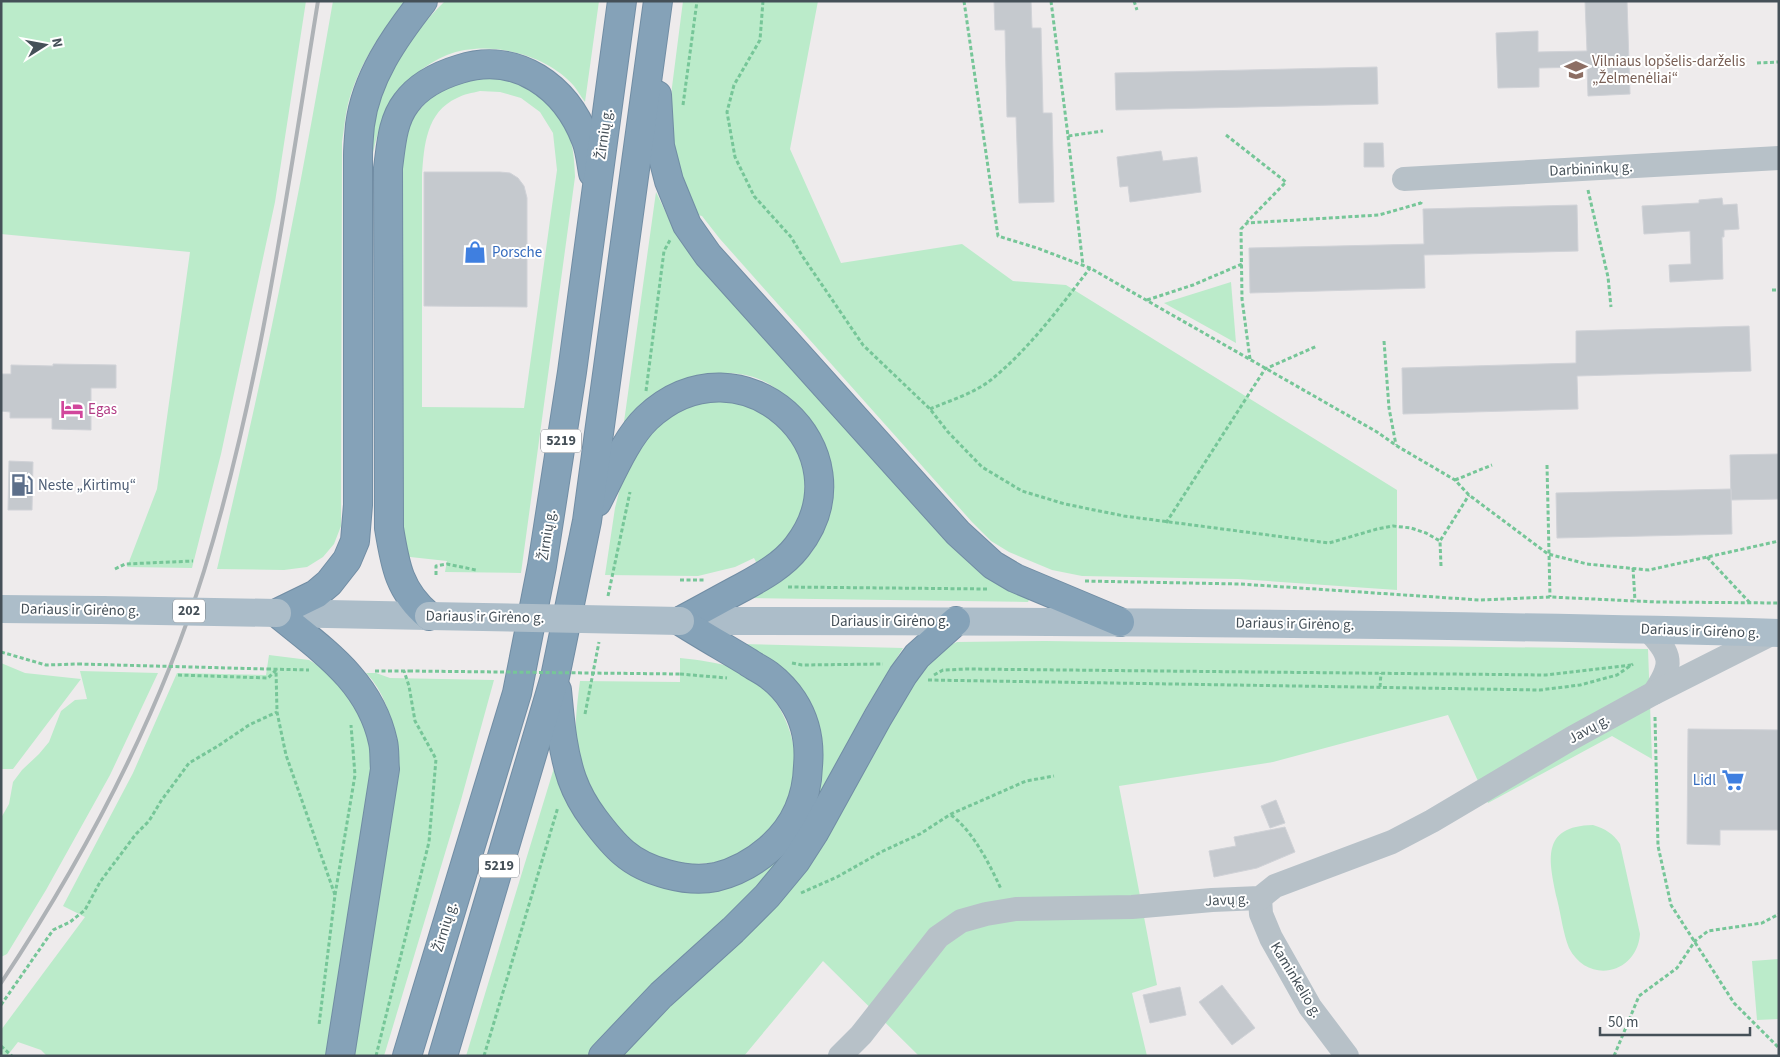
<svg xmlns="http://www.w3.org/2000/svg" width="1780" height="1057" font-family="'Source Sans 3',sans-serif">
	<rect width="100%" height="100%" fill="#eeebec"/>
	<g fill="#bbebca" fill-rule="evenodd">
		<polygon points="1,1 306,1 275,202 221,454 192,568 127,567 157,489 190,252 1,234"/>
		<path d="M333 1H407C381 31 358 66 348 104 345 116 344 130 342 142L341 526 334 544 323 557 307 567 284 570 217 569C243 460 268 350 289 240 305 160 319 81 333 1Z"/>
		<path d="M445 1H599L585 102C581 97 578 91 574 86 547 54 487 39 447 55 425 64 405 81 392 101 379 121 375 144 370 166 370 157 368 146 370 136 378 80 406 40 445 1Z"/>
		<polygon points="683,1 818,1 790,149 841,263 962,244 1013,281 1066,285 1397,490 1397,590 1238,579 1082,576 1052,570 1009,552 991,541 972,522 720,239 702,216 690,213 668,129 672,87"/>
		<path d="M488 75C497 77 507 77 515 81 524 84 534 91 541 98 569 121 574 141 575 177L521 573 445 572 447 561 401 556 398 168 405 139 413 117 428 100 445 87ZM480 91 500 92 521 98 540 112 553 133 557 170 524 408 422 407V175C424 146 426 112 457 98 464 94 472 93 480 91Z"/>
		<path d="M656 192 667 215 685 243 1030 598 1028 602 745 598C769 585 798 574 813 550 834 517 837 473 820 437 813 423 802 412 791 402 783 394 772 384 761 380 737 369 703 372 679 382 658 390 641 408 624 422Z"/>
		<polygon points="1231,282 1236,343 1164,303"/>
		<polygon points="721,398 761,408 791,436 805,470 804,509 782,547 758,566 754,558 735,567 698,576 605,575 615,508 620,488 628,465 642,440 673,410"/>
		<polygon points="1045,641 1648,649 1652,759 1612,736 1488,803 1448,715 1273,762 1119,786 1157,985 1132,993 1147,1056 919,1056 823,961 744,1056 619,1056 718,960 904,693 937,651 957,642"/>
		<polygon points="739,644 903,648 866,708 796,841 752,896 641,999 587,1056 466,1056 554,768 578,819 597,846 628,869 727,886 821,767"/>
		<polygon points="269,655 309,660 337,677 352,694 370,736 373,774 328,1056 47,1056 41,1050 18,1042 7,1056 1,1056 1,1030 85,917 63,906 133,773 177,673 266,675"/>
		<path d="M680 658C698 660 718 662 736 669 783 688 806 751 791 797 789 802 786 806 783 811 765 845 734 864 694 864 663 863 643 853 620 831 613 824 608 815 602 807 597 800 591 793 587 785 570 755 576 713 580 681L680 682Z"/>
		<polygon points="1,663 25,673 81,679 13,769 1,769"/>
		<polygon points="80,671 158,673 110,775 46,890 7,954 1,957 1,818 9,804 13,782 22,770 39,754 49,742 61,711 75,700 87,699"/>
		<path d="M366 673H376L390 678 494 680 461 800 384 1056H352L397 741C391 717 384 691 366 673Z"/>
		<path d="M1593 825C1605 829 1613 833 1620 844L1640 934C1637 974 1588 985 1569 948 1563 933 1561 915 1557 899 1549 861 1540 826 1593 825Z"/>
		<polygon points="1779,959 1779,1019 1757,1020 1752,961"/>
	</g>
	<g fill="#c5c9ce" stroke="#d0d2d7">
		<polygon points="994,1 1031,1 1032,28 1041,28 1043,113 1052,113 1054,202 1019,203 1016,117 1007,117 1005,30 995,30"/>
		<polygon points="1585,1 1627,1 1630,94 1588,96 1587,67 1539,68 1539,87 1498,88 1496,33 1538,31 1538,52 1587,51"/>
		<polygon points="1377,67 1378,104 1116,110 1115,73"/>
		<polygon points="1364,143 1383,143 1384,167 1364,167"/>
		<polygon points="1161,151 1163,161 1197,157 1201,192 1130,202 1128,186 1120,187 1117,157"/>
		<polygon points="424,172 500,172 510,173 518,178 524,186 527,198 527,307 424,306"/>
		<polygon points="1722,198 1723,205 1737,204 1739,229 1724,230 1724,237 1722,237 1723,279 1670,282 1669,265 1691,264 1690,231 1644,234 1642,206 1699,203 1699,200"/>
		<polygon points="1577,205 1578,251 1424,255 1425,288 1250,293 1249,248 1424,244 1423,209"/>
		<polygon points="1749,326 1751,371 1577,376 1578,409 1403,414 1402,368 1576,363 1576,331"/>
		<polygon points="53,364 116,365 116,388 91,388 91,430 52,429 52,418 10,418 10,412 1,411 1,374 11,374 11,365 53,366"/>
		<polygon points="1779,454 1779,499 1731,500 1730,455"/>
		<polygon points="9,461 33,462 32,510 8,510"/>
		<polygon points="1731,489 1732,534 1557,538 1556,493"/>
		<polygon points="1688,729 1779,730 1779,830 1720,830 1720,845 1687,844"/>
		<polygon points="1276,800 1285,823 1270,828 1261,806"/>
		<polygon points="1285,827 1295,852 1257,868 1214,877 1209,851 1236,846 1234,837"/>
		<polygon points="1222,985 1255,1028 1232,1045 1199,1002"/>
		<polygon points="1180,987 1186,1015 1150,1023 1143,995"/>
	</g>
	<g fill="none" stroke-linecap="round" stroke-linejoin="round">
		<defs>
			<g id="highway">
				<polyline points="657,95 660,146 669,181 687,225 708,255 958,533 993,565 1015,578 1120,622"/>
				<path d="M597 502C611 475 626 438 647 418 741 330 872 451 797 547 783 565 763 576 743 587 722 598 701 610 680 621"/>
				<path d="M429 616C399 591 395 565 389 528L388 168C391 147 392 121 406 103 419 85 440 75 460 69 517 51 566 87 586 140 590 150 591 162 593 173"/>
				<path d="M557 690C560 720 562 750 572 779 577 793 585 807 594 819 603 831 612 843 624 853 646 872 688 883 716 877 736 872 754 862 769 849 795 827 807 800 808 766 810 744 806 721 793 701 788 693 778 682 770 676 764 671 755 667 748 662 725 648 702 635 680 621"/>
				<path d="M340 1056 385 769C384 760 385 750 383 742 370 681 322 650 277 613L316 594 329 583 347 560 355 541 358 505V156C358 146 359 136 360 125 366 78 394 38 423 1"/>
				<polyline points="407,1056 517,693 542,566 572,372 622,1"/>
				<polyline points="443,1056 555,677 587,521 658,1"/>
				<polyline points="603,1056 661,995 733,930 767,896 796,861 814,833 878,717 903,675 917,656 956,621"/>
			</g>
		</defs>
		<use href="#highway" stroke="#718da4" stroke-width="30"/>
		<g stroke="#76c698" stroke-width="3" stroke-dasharray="4 2.5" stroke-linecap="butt">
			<polyline points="763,1 760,40 734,85 727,112 735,157 754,196 791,237 803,257 863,345 930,409 948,432 982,467 1022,491 1065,504 1124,516 1329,543 1377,529 1393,526 1411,528 1426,533 1440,541"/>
			<polyline points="964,1 998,236 1037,248 1090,268 1377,432 1397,446 1455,480 1469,495 1548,554 1587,564 1649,570 1779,541"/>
			<polyline points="1051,1 1068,136 1103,131"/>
			<polyline points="1134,1 1137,10"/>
			<polyline points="1757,63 1779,62"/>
			<polyline points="683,105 697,1"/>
			<polyline points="1226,135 1286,182 1247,222"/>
			<polyline points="1068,136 1083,266"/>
			<polyline points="1588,190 1608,277 1611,307"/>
			<polyline points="1772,290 1779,290"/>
			<polyline points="1147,300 1193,285 1242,264"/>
			<polyline points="1384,341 1389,408 1396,445"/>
			<polyline points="1250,359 1242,299 1241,229 1247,223 1379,215 1421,203 1422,200"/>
			<polyline points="646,391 664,251 670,240"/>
			<path d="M930 409C951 400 975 393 992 379 1030 348 1060 307 1090 268"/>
			<polyline points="1547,465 1550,597"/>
			<polyline points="1455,480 1492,465"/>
			<polyline points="1166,523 1265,369 1317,346"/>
			<polyline points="1707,557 1751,604"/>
			<polyline points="1441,566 1440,541 1469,495"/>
			<polyline points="1633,568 1635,601"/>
			<polyline points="115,569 125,564 193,561"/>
			<polyline points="436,575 436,566 447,564 476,570"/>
			<polyline points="680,580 704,580"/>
			<polyline points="1085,581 1240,584 1480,600 1550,597 1657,602 1779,603"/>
			<polyline points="788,587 987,589"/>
			<polyline points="608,596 630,492"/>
			<polyline points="1,652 46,665 78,664"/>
			<polyline points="792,663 802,665 883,664"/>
			<polyline points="267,669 309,670"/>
			<polyline points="375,671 409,671"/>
			<polyline points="680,674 727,678"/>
			<polyline points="178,675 268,678 276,670 277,712 286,755 335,895 319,1025"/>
			<polyline points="934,675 943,670 968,669 1546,675 1631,665"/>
			<polyline points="928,680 1540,690 1580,685 1617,675 1633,664"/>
			<polyline points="1380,687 1381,673"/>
			<polyline points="585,714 599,642"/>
			<polyline points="1655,717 1658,846 1671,905 1734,1003 1779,1048"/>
			<path d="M951 815C973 831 990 865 1001 889"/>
			<polyline points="801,893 837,877 883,851 920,834 951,814 1026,781 1054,776"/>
			<polyline points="335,895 355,775 351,725"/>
			<polyline points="1,1005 53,930 70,922 85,910 100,882 136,834 149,821 161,801 189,763 218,746 249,725 277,712"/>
			<polyline points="1,1046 12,1056"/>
			<polyline points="376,1056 429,842 436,759 415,721 409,686 404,671"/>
			<polyline points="484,1056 558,807"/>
			<polyline points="1614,1056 1639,996 1677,968 1695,941 1708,931 1762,923 1779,914"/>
		</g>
		<g stroke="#b7c1c8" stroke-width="24">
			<polyline points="1404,179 1779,158"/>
			<path d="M1648 630C1672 655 1674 664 1654 693"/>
			<polyline points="1260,898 1261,914 1271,938 1310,1007 1347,1056"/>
			<polyline points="840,1056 861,1035 938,937 961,921 986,914 1016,909 1132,907 1212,900 1260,898 1275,886 1392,842 1432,821 1572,738 1654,693 1773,633"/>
		</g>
		<g stroke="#acbdc9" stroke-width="28">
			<polyline points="1,609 102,610"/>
			<polyline points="277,613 429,616"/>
			<path d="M680 621C1046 621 1413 623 1779 633"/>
		</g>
		<use href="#highway" stroke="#85a2b8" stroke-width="28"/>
		<path stroke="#aeb2b6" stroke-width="4" d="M1 983C86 855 158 719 204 571 261 386 287 192 318 1"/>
		<g stroke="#76c698" stroke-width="3" stroke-dasharray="4 2.5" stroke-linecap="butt">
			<polyline points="78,664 267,669"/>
			<polyline points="409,671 680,674"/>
		</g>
		<g stroke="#acbdc9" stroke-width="28">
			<polyline points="102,610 277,613"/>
			<polyline points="429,616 680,621"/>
		</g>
	</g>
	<defs>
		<symbol id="school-bare" viewBox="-9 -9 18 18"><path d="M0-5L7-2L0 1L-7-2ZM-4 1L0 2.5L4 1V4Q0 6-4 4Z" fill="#8d6e63" stroke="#fff" stroke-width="2.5" paint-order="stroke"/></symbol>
		<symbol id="shop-bare" viewBox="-9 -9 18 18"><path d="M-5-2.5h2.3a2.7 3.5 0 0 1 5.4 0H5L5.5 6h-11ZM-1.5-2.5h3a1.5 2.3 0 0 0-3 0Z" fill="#3f7fe0" stroke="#fff" stroke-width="2.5" paint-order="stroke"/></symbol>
		<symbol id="hotel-bare" viewBox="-9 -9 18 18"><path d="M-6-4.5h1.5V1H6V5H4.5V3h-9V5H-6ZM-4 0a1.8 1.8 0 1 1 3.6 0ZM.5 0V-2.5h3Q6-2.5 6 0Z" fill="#d1479c" stroke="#fff" stroke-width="2.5" paint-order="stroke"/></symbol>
		<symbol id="fuel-bare" viewBox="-9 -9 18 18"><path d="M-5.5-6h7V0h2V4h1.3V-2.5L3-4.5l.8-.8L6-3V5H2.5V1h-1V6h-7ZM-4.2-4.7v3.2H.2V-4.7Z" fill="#5c6f8a" stroke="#fff" stroke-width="2.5" paint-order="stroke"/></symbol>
		<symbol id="supermarket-bare" viewBox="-9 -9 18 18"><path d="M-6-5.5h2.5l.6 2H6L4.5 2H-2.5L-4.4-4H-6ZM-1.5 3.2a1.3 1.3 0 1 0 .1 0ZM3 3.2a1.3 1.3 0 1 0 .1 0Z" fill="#3f7fe0" stroke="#fff" stroke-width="2.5" paint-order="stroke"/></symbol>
	</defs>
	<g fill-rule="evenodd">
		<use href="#school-bare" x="1560" y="54" width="32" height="32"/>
		<use href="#shop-bare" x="459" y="236" width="32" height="32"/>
		<use href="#hotel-bare" x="56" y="393" width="32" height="32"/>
		<use href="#fuel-bare" x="6" y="469" width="32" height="32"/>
		<use href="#supermarket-bare" x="1717" y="764" width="32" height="32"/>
	</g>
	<g text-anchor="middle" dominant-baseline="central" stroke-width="4" stroke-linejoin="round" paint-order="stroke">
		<g fill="#fff" stroke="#7d848a" stroke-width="1">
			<rect x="541" y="429.5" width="40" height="23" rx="4"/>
			<rect x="173" y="599.5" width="32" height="23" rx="4"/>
			<rect x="479" y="854.5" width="40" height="23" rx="4"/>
		</g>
		<g font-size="14" font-weight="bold" fill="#455058">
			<text x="561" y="441">5219</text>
			<text x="189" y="611">202</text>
			<text x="499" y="866">5219</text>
		</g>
		<g font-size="15" fill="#785e54" stroke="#fff" text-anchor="start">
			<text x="1592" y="61">Vilniaus lopšelis-darželis<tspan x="1592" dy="17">„Želmenėliai“</tspan></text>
		</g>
		<g font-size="15" fill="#455058" stroke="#fff">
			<text transform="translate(604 134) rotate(-82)">Žirnių g.</text>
			<text transform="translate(1591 169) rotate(-3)">Darbininkų g.</text>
			<text transform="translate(547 535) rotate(-81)">Žirnių g.</text>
			<text transform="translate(80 610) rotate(1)">Dariaus ir Girėno g.</text>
			<text transform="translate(485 617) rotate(1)">Dariaus ir Girėno g.</text>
			<text x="890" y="621">Dariaus ir Girėno g.</text>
			<text transform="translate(1295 624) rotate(1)">Dariaus ir Girėno g.</text>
			<text transform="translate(1700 631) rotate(2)">Dariaus ir Girėno g.</text>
			<text transform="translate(1589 729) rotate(-29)">Javų g.</text>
			<text transform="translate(1227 900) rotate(-3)">Javų g.</text>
			<text transform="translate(445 927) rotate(-73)">Žirnių g.</text>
			<text transform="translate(1296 980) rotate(59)">Kaminkelio g.</text>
		</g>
		<g font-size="15" fill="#366cbe" stroke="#fff" text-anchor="start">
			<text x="492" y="252">Porsche</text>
			<text x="1716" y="780" text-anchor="end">Lidl</text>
		</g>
		<g font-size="15" fill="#b23c85" stroke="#fff" text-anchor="start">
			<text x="88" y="409">Egas</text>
		</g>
		<g font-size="15" fill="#4e5e75" stroke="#fff" text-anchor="start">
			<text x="38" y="485">Neste „Kirtimų“</text>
		</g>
	</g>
	<rect width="1780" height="1057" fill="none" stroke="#455058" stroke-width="5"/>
	<g transform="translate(45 45) rotate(79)" stroke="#ffffff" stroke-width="4" paint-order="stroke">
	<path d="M0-4L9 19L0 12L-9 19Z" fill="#455058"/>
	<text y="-8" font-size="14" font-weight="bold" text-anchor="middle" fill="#455058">N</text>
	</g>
	<path d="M1600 1027v8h150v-8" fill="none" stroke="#455058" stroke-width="2.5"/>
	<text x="1608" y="1027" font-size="15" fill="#455058" stroke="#ffffff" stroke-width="4" paint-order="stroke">50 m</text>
</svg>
